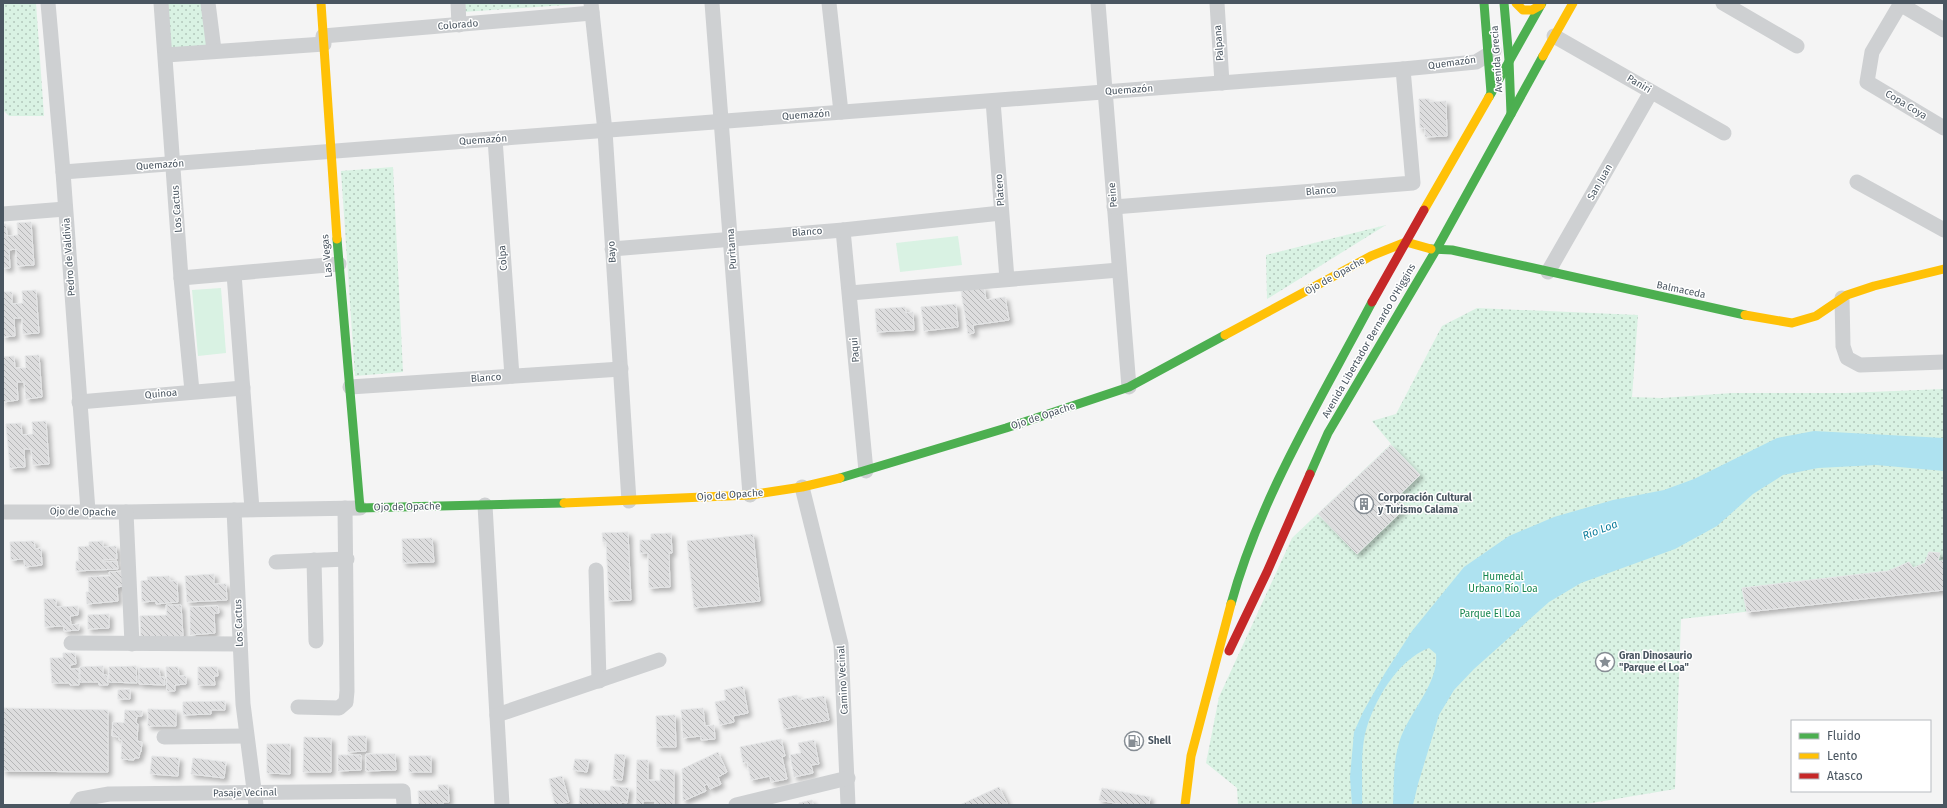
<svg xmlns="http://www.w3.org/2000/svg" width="1947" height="808" font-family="'Fira Sans',sans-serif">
	<defs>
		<pattern id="park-dots" width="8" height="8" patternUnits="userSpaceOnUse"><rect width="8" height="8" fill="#d9f2e3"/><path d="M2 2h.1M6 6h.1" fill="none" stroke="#b2c7bb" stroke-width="1.8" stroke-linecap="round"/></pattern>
		<pattern id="building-back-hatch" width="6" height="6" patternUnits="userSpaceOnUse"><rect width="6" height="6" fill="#ddddde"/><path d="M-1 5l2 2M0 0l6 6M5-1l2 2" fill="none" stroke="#b5b6b7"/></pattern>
		<filter id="shadow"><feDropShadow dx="3.5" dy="3.5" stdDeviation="2" flood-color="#0004"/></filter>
	</defs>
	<rect width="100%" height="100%" fill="#f4f4f4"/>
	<g fill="url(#park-dots)">
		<polygon points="3,3 36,3 44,116 9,116 3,110"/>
		<polygon points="161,3 208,3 214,50 166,55"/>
		<polygon points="461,3 579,3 580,4 463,12"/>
		<polygon points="393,167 403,372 355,376 341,171"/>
		<polygon points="1386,225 1267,299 1266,255"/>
		<polygon points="1477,308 1638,315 1632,397 1662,398 1732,393 1845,393 1944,389 1944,590 1681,619 1675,789 1580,805 1238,805 1237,788 1206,763 1219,697 1292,538 1391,444 1372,421 1396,414 1442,326"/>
	</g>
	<g fill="#d9f2e3">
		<polygon points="958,236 962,265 900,272 896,243"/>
		<polygon points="221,288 226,353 198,356 192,290"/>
	</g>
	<path fill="#aee2f0" d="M1814 431 1944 438V471L1876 465 1818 468 1783 475 1753 494 1717 526 1675 549 1581 583 1549 602 1474 669 1454 690 1439 715 1418 784 1413 805H1393C1394 786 1393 765 1398 747 1405 715 1439 686 1436 654L1429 648C1397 660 1373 702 1365 734 1360 758 1363 781 1362 805H1352L1350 777 1354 732 1363 712 1385 673 1412 631 1464 567 1509 536 1554 517 1613 500 1664 490 1694 479 1777 438Z"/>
	<g fill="url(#building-back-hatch)" stroke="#e5e6e7" filter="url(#shadow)">
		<polygon points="1419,99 1429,99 1430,102 1446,101 1447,136 1425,137 1425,128 1420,128"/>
		<polygon points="31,222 34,265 17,266 16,249 9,250 10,268 3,268 3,224 6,224 7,236 18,235 17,223"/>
		<polygon points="984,287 986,300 1005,297 1009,320 973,325 974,333 968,334 961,291"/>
		<polygon points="36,290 39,333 23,334 22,318 14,318 15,336 3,337 3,292 12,292 12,304 23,303 22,291"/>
		<polygon points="956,304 958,327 924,331 921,307"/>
		<polygon points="905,307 906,313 913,312 914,330 877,332 875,309"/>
		<polygon points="39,355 42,397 26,399 24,382 17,382 18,400 3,402 3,357 14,356 15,368 26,368 25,356"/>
		<polygon points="46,421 49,464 33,465 31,449 24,449 25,467 10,468 6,424 21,423 22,435 33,434 32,422"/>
		<polygon points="1391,445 1420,475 1395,499 1404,509 1357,554 1318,514"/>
		<polygon points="628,532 631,600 609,601 606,542 603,542 602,533"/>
		<polygon points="671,533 672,553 669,553 670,587 649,588 648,553 640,553 640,540 651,540 651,534"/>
		<polygon points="753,534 760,601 694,608 687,541"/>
		<polygon points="432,538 434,562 403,563 402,539"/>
		<polygon points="34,541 35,549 41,548 42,565 25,567 24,559 11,560 10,542"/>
		<polygon points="103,541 103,547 116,546 117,559 103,560 103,562 117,561 118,569 76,571 76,561 79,561 78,547 89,546 89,542"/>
		<polygon points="1929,552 1940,553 1938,561 1944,561 1944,590 1747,612 1742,588 1888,571 1909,562 1913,568 1925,563"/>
		<polygon points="123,571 124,586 117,587 118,601 87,604 86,592 89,592 88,577 110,576 109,572"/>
		<polygon points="214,574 214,584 226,584 227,600 187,602 185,576"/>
		<polygon points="169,576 170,581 177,581 178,602 156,604 156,601 142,602 141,581 148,580 147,577"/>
		<polygon points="44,599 56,599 56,607 78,606 78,615 70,616 71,625 79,624 79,630 64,631 64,626 45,627"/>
		<polygon points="166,605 181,605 183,636 141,639 140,616 167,615"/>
		<polygon points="218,606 219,613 214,613 215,633 190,635 190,607"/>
		<polygon points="109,614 109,628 88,629 88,615"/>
		<polygon points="63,653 75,653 76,664 70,665 70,669 79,669 79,685 70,685 70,683 52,683 50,658 63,658"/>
		<polygon points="103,666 103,675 107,675 108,685 99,685 99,682 80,682 80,667"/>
		<polygon points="136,666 137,683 109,682 109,667"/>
		<polygon points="166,667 178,667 179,676 186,676 186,684 175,685 175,691 167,691"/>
		<polygon points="198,667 217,667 218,676 214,676 215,685 198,685"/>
		<polygon points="139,668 159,668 160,677 164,677 165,685 139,684"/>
		<polygon points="743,686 748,713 733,716 734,722 720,725 715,702 726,700 724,690"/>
		<polygon points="130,689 130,699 118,699 118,690"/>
		<polygon points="797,695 798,700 824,696 829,720 784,729 778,699"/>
		<polygon points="225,701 225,710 211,710 211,714 183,715 183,702"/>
		<polygon points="3,708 108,710 108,772 3,771"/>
		<polygon points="703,708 705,726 714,725 715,739 701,740 701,736 683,738 681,710"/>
		<polygon points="148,709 176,710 176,726 148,726"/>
		<polygon points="125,710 142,711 142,716 137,716 136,723 138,724 137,741 142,742 141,752 140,752 139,758 134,758 134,760 121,759 122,740 119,740 119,737 112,736 113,722 124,723"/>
		<polygon points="675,715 676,747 657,747 656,716"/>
		<polygon points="348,736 366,736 366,751 348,752"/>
		<polygon points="304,737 331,738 331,772 303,772"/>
		<polygon points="781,739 785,756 782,757 787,779 771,782 770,776 751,780 747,762 743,763 740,747"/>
		<polygon points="814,740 819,764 811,765 813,773 794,777 790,755 801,753 798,743"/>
		<polygon points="267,744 290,744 290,774 267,773"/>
		<polygon points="718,752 727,772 718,777 721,784 710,789 707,784 704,786 706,791 683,801 682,769"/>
		<polygon points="366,754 395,754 396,770 366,771"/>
		<polygon points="615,754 625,755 622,780 613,779"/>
		<polygon points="338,755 361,755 361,770 338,771"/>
		<polygon points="152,756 179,758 178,776 150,774"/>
		<rect x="409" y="756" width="22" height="16"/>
		<polygon points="193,758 226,762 224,778 191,774"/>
		<polygon points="575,759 589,760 587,772 573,770"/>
		<polygon points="637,760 648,760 648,780 660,781 660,769 674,770 674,805 655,805 655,801 643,801 643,805 636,805"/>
		<polygon points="562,776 569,802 555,805 549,779"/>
		<polygon points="438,785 448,785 449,802 443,802 443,805 419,805 418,791 439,790"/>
		<polygon points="611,786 629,788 627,803 621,802 621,805 579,805 580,788 610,791"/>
		<polygon points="999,787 1008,805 960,805"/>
		<polygon points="1102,788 1150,797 1149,805 1124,805 1099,800"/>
		<polygon points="812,800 813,805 799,805 799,803"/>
	</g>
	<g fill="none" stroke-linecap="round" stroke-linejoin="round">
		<g stroke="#ced0d2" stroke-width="15">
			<polyline points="48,3 63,172 88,511"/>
			<polyline points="161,3 181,278 192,391"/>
			<polyline points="208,3 214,50"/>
			<polyline points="458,3 459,25"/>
			<polyline points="591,3 605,131 629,501"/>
			<polyline points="712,3 750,495"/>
			<polyline points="829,3 841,112"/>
			<polyline points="1098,3 1129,387"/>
			<polyline points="1217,3 1222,83"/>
			<polyline points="1723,3 1797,46"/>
			<polyline points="1901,3 1872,52 1867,82 1944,128"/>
			<polyline points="1900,4 1944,30"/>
			<polyline points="323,36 592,13"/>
			<polyline points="1554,36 1724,133"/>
			<polyline points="166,55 324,44"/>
			<polyline points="993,101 1007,279"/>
			<polyline points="495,139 512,376"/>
			<polyline points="63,172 1403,69 1476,62 1494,51"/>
			<polyline points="1857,182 1944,230"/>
			<polyline points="1114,207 1413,183 1403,69"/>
			<polyline points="3,214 65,209"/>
			<polyline points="843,230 866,471"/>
			<polyline points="612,249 843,230 1001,213"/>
			<polyline points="1548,272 1651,92"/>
			<polyline points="234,274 252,509"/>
			<polyline points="181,278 339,264"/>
			<polyline points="850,293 1119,270"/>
			<polyline points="1842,298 1843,346 1847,358 1860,365 1944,362"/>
			<polyline points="350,387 621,369"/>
			<polyline points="79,402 243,388"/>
			<polyline points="802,487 841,644 848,805"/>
			<polyline points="485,505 502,805"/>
			<polyline points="234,510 243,704 256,805"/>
			<polyline points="3,512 126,512 360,508"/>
			<polyline points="126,512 132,644"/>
			<polyline points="314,560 316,641"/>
			<polyline points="276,562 347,559"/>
			<polyline points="596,570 599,681"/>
			<polyline points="71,643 240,644"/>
			<polyline points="298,707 339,708 346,702 347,691 345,508"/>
			<polyline points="497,715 659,660"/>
			<polyline points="164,737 246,736"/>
			<polyline points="77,805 81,799 109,794 403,791 404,805"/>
			<polyline points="736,805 848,778"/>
		</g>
		<g stroke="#4caf50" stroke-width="9">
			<polyline points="1484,3 1491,93"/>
			<polyline points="1504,3 1509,60 1511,114"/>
			<polyline points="1489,97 1542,3"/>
			<polyline points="337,239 360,508 564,503"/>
			<polyline points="1431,249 1452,250 1745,315"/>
			<polyline points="1310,474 1328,433 1436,250 1543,56"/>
			<polyline points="840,478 1006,428 1129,387 1225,335"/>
			<path d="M1231 604C1260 497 1321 399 1372 302"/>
		</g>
		<g stroke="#ffc107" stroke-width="9">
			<polyline points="321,3 337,239"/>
			<polyline points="1516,3 1523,10 1532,10 1541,5"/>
			<polyline points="1543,56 1573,3"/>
			<polyline points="1424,210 1489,97"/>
			<polyline points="1745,315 1792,323 1816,316 1847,295 1874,286 1944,269"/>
			<polyline points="1225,335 1371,256 1406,242 1431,249"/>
			<polyline points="564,503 750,495 802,487 840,478"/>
			<polyline points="1185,805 1191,756 1231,604"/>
		</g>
		<g stroke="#c62828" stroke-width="9">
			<polyline points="1372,302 1424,210"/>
			<polyline points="1229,651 1267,572 1310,474"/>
		</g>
	</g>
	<defs>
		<symbol id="building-ring" viewBox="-11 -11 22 22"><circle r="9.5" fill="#fff" stroke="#868d94" stroke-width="1.5"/><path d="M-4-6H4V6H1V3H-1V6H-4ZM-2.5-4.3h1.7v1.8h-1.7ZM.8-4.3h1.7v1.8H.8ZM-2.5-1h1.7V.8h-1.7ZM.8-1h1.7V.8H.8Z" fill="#868d94"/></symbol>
		<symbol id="sight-ring" viewBox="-11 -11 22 22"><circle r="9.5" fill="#fff" stroke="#868d94" stroke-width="1.5"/><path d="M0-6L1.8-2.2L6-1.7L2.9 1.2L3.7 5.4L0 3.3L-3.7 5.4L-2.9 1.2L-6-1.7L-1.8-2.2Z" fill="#868d94"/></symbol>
		<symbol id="fuel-ring" viewBox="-11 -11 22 22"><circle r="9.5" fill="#fff" stroke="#868d94" stroke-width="1.5"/><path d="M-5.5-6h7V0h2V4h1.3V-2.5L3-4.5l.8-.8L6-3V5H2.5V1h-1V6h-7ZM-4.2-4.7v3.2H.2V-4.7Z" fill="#868d94"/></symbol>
	</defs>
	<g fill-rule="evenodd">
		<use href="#building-ring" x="1353" y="493" width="22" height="22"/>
		<use href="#sight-ring" x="1594" y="651" width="22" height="22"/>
		<use href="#fuel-ring" x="1123" y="730" width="22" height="22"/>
	</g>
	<g text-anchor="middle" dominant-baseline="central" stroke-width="3" stroke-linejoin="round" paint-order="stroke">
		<g font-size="10" fill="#4a5661" stroke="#fff">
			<text transform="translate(458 25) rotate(-5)">Colorado</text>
			<text transform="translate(1219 43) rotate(-94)">Palpana</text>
			<text transform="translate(1497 59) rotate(-94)">Avenida Grecia</text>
			<text transform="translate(1452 63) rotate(-8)">Quemazón</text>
			<text transform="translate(1639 84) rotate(30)">Paniri</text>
			<text transform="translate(1129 90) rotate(-4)">Quemazón</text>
			<text transform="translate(1906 105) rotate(31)">Copa Coya</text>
			<text transform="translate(806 115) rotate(-4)">Quemazón</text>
			<text transform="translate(483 140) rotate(-4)">Quemazón</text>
			<text transform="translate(160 165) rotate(-4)">Quemazón</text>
			<text transform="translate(1600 182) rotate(-60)">San Juan</text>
			<text transform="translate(1000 190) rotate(-94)">Platero</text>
			<text transform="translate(1321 191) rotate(-5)">Blanco</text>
			<text transform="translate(1113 195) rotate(-95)">Peine</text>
			<text transform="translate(177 209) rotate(-94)">Los Cactus</text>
			<text transform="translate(807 232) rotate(-4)">Blanco</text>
			<text transform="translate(732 249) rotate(-94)">Puritama</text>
			<text transform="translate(612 252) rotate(-94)">Bayo</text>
			<text transform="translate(327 256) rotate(-95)">Las Vegas</text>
			<text transform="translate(69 257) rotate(-94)">Pedro de Valdivia</text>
			<text transform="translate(503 258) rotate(-94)">Colpa</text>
			<text transform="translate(1335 276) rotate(-29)">Ojo de Opache</text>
			<text transform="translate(1681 290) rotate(12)">Balmaceda</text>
			<text transform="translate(1369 341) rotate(-60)">Avenida Libertador Bernardo O'Higgins</text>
			<text transform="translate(855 350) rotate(-95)">Paqui</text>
			<text transform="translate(486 378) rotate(-4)">Blanco</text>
			<text transform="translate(161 394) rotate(-5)">Quinoa</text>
			<text transform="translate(1043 416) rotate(-18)">Ojo de Opache</text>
			<text transform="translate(730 495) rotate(-4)">Ojo de Opache</text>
			<text transform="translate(407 507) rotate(-1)">Ojo de Opache</text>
			<text transform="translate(83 512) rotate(1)">Ojo de Opache</text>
			<text transform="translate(239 623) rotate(-92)">Los Cactus</text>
			<text transform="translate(843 680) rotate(-93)">Camino Vecinal</text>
			<text transform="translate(245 793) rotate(-1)">Pasaje Vecinal</text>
		</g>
		<g font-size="10" font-weight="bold" fill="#4a5661" stroke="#fff" text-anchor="start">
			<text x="1378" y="498">Corporación Cultural<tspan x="1378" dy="12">y Turismo Calama</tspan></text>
			<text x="1619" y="656">Gran Dinosaurio<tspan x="1619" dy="12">"Parque el Loa"</tspan></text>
			<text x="1148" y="741">Shell</text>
		</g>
		<g font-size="10" fill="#17864f" stroke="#fff">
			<text x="1503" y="577">Humedal<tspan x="1503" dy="12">Urbano Río Loa</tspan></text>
			<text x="1490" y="614">Parque El Loa</text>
		</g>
		<g font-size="11" font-style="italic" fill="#0c7c9b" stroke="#fff">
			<text transform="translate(1600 530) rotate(-21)">Río Loa</text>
		</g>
	</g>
	<rect width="1947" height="808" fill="none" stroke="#4a5661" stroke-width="8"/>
	<rect x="1791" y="720" width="140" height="72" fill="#ffffff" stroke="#b7bbc0"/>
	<rect x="1799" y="733" width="20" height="6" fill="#4caf50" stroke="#b7bbc0"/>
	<text x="1827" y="740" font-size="12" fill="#4a5661">Fluido</text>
	<rect x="1799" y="753" width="20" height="6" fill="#ffc107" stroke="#b7bbc0"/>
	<text x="1827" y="760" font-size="12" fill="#4a5661">Lento</text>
	<rect x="1799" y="773" width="20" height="6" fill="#c62828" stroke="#b7bbc0"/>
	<text x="1827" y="780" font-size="12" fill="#4a5661">Atasco</text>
</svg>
